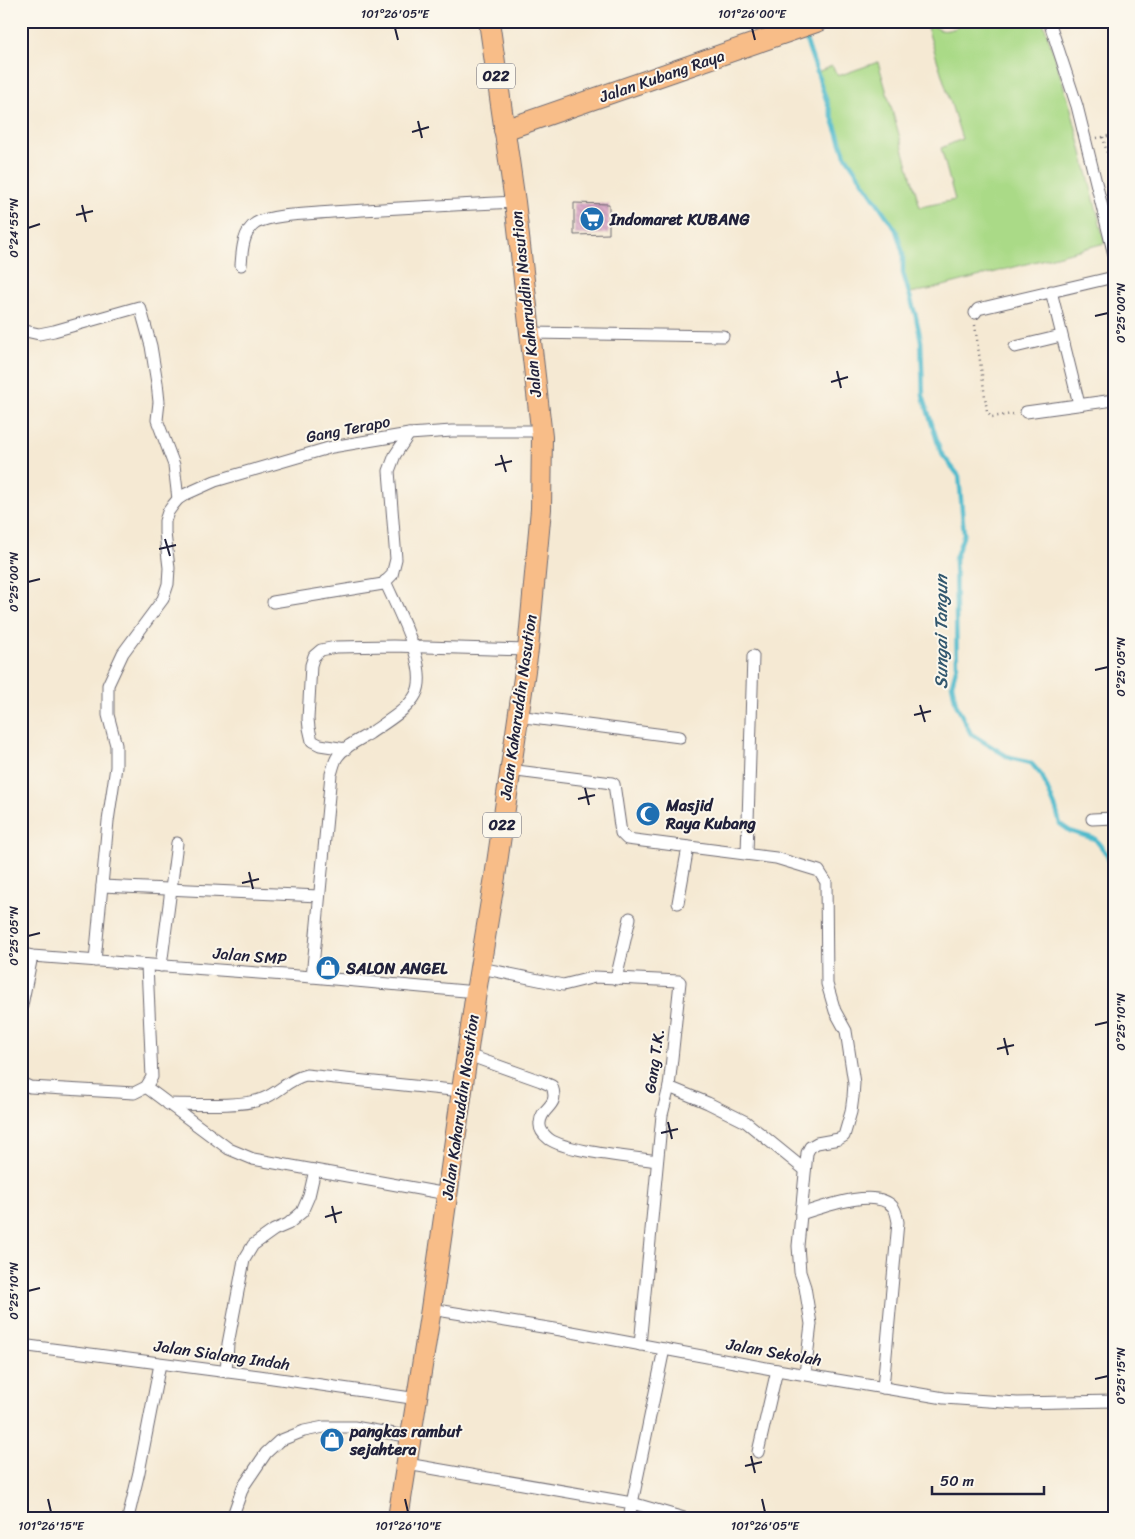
<svg xmlns="http://www.w3.org/2000/svg" width="1135" height="1539" font-family="Sriracha,sans-serif">
	<defs>
		<pattern id="building-back-hatch" width="6" height="6" patternUnits="userSpaceOnUse" patternTransform="scale(1.25)"><rect width="6" height="6" fill="#d6a0c2"/><path d="M-1 5l2 2M0 0l6 6M5-1l2 2" fill="none" stroke="#ad829f"/></pattern>
	</defs>
	<rect width="100%" height="100%" fill="#fbf7ec"/>
	<filter id="ink" filterUnits="userSpaceOnUse"><feTurbulence type="fractalNoise" baseFrequency=".02" numOctaves="2"/><feDisplacementMap in="SourceGraphic" scale="10" xChannelSelector="R" yChannelSelector="G"/><feConvolveMatrix kernelMatrix="1 2 1 2 8 2 1 2 1" color-interpolation-filters="sRGB"/></filter>
	<filter id="wash" filterUnits="userSpaceOnUse"><feTurbulence type="fractalNoise" baseFrequency=".0096" numOctaves="4" result="noise"/><feDisplacementMap in="SourceGraphic" scale="20" xChannelSelector="R" yChannelSelector="G"/><feGaussianBlur stdDeviation="1.12" result="paint"/><feColorMatrix in="noise" values="0 0 0 0 0 0 0 0 0 0 0 0 0 0 0 0 0 1.4 0 .05"/><feComposite in="paint" operator="in"/></filter>
	<g filter="url(#wash)">
		<rect width="100%" height="100%" fill="#f5e9d3"/>
		<path fill="#aada87" stroke="#667e61" d="M925 21C941 28 936 34 956 28L960 21H1043L1071 109 1105 243 928 290 909 293 903 273V253L896 230 845 155 817 72 832 66 838 76 878 62 920 207 955 200 941 148 962 139Z"/>
		<g fill="none" stroke-linecap="round" stroke-linejoin="round">
			<polyline stroke="#4fbacc" stroke-width="4.5" points="803,31 845,155 896,230 903,253 903,273 916,317 921,341 923,396 941,453 959,476 964,534 955,559 957,665 952,684 956,704 971,734 1010,758 1031,763 1042,776 1056,809 1060,824 1070,831 1095,839 1106,853 1114,873"/>
		</g>
		<g id="blocks">
			<polygon fill="url(#building-back-hatch)" points="574,203 609,204 609,234 574,235"/>
		</g>
	</g>
	<g filter="url(#ink)">
		<use href="#blocks" fill-opacity="0" stroke="#6c6870" stroke-width="1"/>
		<g fill="none" stroke-linecap="round" stroke-linejoin="round">
			<defs>
				<g id="minor">
					<polyline points="1049,21 1077,106 1114,255"/>
					<path d="M241 265C242 251 243 231 256 223 273 214 312 214 332 212 393 208 454 205 515 202"/>
					<polyline points="1051,291 1079,404"/>
					<polyline points="975,313 978,309 1114,277"/>
					<polyline points="21,330 39,334 54,331 139,307 141,310 151,346 157,383 159,402 157,420 174,465 178,499"/>
					<polyline points="530,333 723,336"/>
					<polyline points="1015,347 1061,336"/>
					<polyline points="1026,412 1114,400"/>
					<polyline points="273,602 383,584 392,575 396,559 389,471 395,455 409,434"/>
					<polyline points="517,716 680,737"/>
					<polyline points="346,749 320,745 312,741 309,728 308,719 311,665 314,656 321,650 336,647 393,646 528,650"/>
					<polyline points="509,770 612,783 614,784 621,833 627,839 776,858 819,871 826,882 827,984 835,1011 846,1031 854,1083 853,1097 851,1112 844,1136 839,1139 817,1143 810,1147 807,1153 798,1246 800,1272 805,1287 811,1324 805,1374"/>
					<polyline points="1092,819 1114,818"/>
					<polyline points="747,854 753,656"/>
					<polyline points="102,886 319,896"/>
					<polyline points="678,903 688,847"/>
					<polyline points="21,953 32,956 312,977 476,992"/>
					<polyline points="95,961 108,821 116,767 116,745 108,715 108,685 123,653 163,599 168,584 169,568 165,533 165,521 168,512 173,505 178,499 186,494 215,481 332,447 409,434 452,431 541,431"/>
					<polyline points="161,966 177,843"/>
					<polyline points="481,968 563,985 595,977 679,981 680,982 669,1087 662,1115 640,1345"/>
					<path d="M312 977 331 774C333 769 334 761 338 756 345 746 359 740 369 734 383 724 408 710 416 694 430 668 396 607 385 581"/>
					<polyline points="616,979 630,918"/>
					<polyline points="21,1010 32,956"/>
					<path d="M468 1055 541 1081 552 1086C560 1108 541 1106 540 1123 539 1130 544 1135 549 1139 567 1152 633 1157 657 1161"/>
					<polyline points="21,1083 30,1087 134,1093 146,1087 152,1077 147,965"/>
					<polyline points="146,1087 229,1149 253,1159 447,1194"/>
					<polyline points="669,1087 708,1103 746,1122 805,1170"/>
					<path d="M168 1104C192 1104 241 1107 262 1099 278 1094 288 1079 306 1075L462 1091"/>
					<path d="M801 1214C823 1207 876 1187 893 1207 896 1210 897 1217 898 1222L883 1388"/>
					<polyline points="431,1309 561,1330 777,1370 944,1398 1017,1403 1114,1401"/>
					<polyline points="21,1345 259,1376 418,1399"/>
					<polyline points="226,1372 228,1344 244,1260 253,1245 274,1230 288,1224 302,1212 309,1196 315,1170"/>
					<polyline points="758,1452 777,1370"/>
					<polyline points="407,1464 632,1503 684,1518"/>
					<polyline points="128,1518 139,1472 160,1364"/>
					<polyline points="232,1518 243,1487 266,1453 279,1441 304,1431 324,1427 354,1427 412,1437"/>
					<polyline points="629,1518 664,1349"/>
				</g>
				<g id="trunk">
					<polyline points="504,130 819,21"/>
					<polyline points="398,1518 431,1309 476,992 495,877 528,650 541,509 542,437 515,202 489,21"/>
				</g>
			</defs>
			<use href="#minor" stroke="#6c6870" stroke-width="13"/>
			<use href="#trunk" stroke="#6c6870" stroke-width="22"/>
			<g stroke="#6c6870" stroke-width="2.5" stroke-dasharray="1 4" stroke-linecap="butt">
				<polyline points="1103,137 1114,180"/>
				<polyline points="1097,138 1114,135"/>
				<polyline points="975,325 987,411 992,417 1013,414"/>
			</g>
			<use href="#minor" stroke="#fff" stroke-width="11"/>
			<use href="#trunk" stroke="#f8bd88" stroke-width="20"/>
		</g>
	</g>
	<path fill="none" stroke="#22223b" stroke-width="2" d="M395 28 398 40M752 28 755 40M418 121 422 138M412 132 429 127M82 205 86 222M76 215 93 211M28 228 40 224M1095 316 1108 313M837 371 841 388M831 382 848 377M501 455 506 472M495 465 512 461M165 539 170 556M159 549 176 545M28 582 40 579M1095 670 1108 667M920 705 925 722M914 715 931 711M585 788 589 805M578 799 595 795M249 872 253 889M242 883 259 879M28 936 40 933M1095 1025 1108 1022M1004 1038 1008 1055M997 1049 1014 1045M668 1122 672 1139M661 1133 678 1129M332 1206 336 1223M325 1217 342 1212M28 1291 40 1288M1095 1379 1108 1376M751 1456 755 1473M745 1466 762 1462M48 1499 51 1512M405 1499 408 1512M762 1499 765 1512"/>
	<defs>
		<symbol id="supermarket-disc" viewBox="-11 -11 22 22"><circle r="9.5" fill="#1f6fb2" stroke="#fbf7ec"/><path d="M-6-5.5h2.5l.6 2H6L4.5 2H-2.5L-4.4-4H-6ZM-1.5 3.2a1.3 1.3 0 1 0 .1 0ZM3 3.2a1.3 1.3 0 1 0 .1 0Z" fill="#fff"/></symbol>
		<symbol id="mosque-disc" viewBox="-11 -11 22 22"><circle r="9.5" fill="#1f6fb2" stroke="#fbf7ec"/><path d="M3.5-4.9A6 6 0 1 0 3.5 4.9A5 5 0 1 1 3.5-4.9Z" fill="#fff"/></symbol>
		<symbol id="shop-disc" viewBox="-11 -11 22 22"><circle r="9.5" fill="#1f6fb2" stroke="#fbf7ec"/><path d="M-5-2.5h2.3a2.7 3.5 0 0 1 5.4 0H5L5.5 6h-11ZM-1.5-2.5h3a1.5 2.3 0 0 0-3 0Z" fill="#fff"/></symbol>
	</defs>
	<g fill-rule="evenodd">
		<use href="#supermarket-disc" x="578" y="205" width="28" height="28"/>
		<use href="#mosque-disc" x="634" y="800" width="28" height="28"/>
		<use href="#shop-disc" x="314" y="954" width="28" height="28"/>
		<use href="#shop-disc" x="318" y="1426" width="28" height="28"/>
	</g>
	<g text-anchor="middle" dominant-baseline="central" stroke-width="4" stroke-linejoin="round" paint-order="stroke">
		<g fill="#fbf7ec" stroke="#636270" stroke-width="1">
			<rect x="477" y="63.5" width="38" height="25" rx="4"/>
			<rect x="483" y="812.5" width="38" height="25" rx="4"/>
		</g>
		<g font-size="15" font-weight="bold" fill="#22223b">
			<text x="496" y="76">022</text>
			<text x="502" y="825">022</text>
		</g>
		<g font-size="16" fill="#22223b" stroke="#fbf7ec">
			<text transform="translate(662 76) rotate(-19)">Jalan Kubang Raya</text>
			<text transform="translate(526 304) rotate(-96)">Jalan Kaharuddin Nasution</text>
			<text transform="translate(348 429) rotate(-11)">Gang Terapo</text>
			<text transform="translate(518 707) rotate(-82)">Jalan Kaharuddin Nasution</text>
			<text transform="translate(250 956) rotate(5)">Jalan SMP</text>
			<text transform="translate(654 1061) rotate(-82)">Gang T.K.</text>
			<text transform="translate(460 1107) rotate(-82)">Jalan Kaharuddin Nasution</text>
			<text transform="translate(774 1352) rotate(10)">Jalan Sekolah</text>
			<text transform="translate(222 1355) rotate(8)">Jalan Sialang Indah</text>
		</g>
		<g font-size="16" font-weight="bold" fill="#22223b" stroke="#fbf7ec" text-anchor="start">
			<text x="610" y="219">Indomaret KUBANG</text>
			<text x="666" y="805">Masjid<tspan x="666" dy="18">Raya Kubang</tspan></text>
			<text x="346" y="968">SALON ANGEL</text>
			<text x="350" y="1431">pangkas rambut<tspan x="350" dy="18">sejahtera</tspan></text>
		</g>
		<g font-size="18" font-style="italic" fill="#32576e" stroke="#fbf7ec">
			<text transform="translate(941 632) rotate(-90)">Sungai Tangun</text>
		</g>
	</g>
	<rect width="1135" height="1539" fill="none" stroke="#fbf7ec" stroke-width="55"/>
	<path d="M932 1486v8h112v-8" fill="none" stroke="#22223b" stroke-width="2.5"/>
	<text x="940" y="1486" font-size="15" fill="#22223b" stroke="#fbf7ec" stroke-width="4" paint-order="stroke">50 m</text>
	<rect x="28" y="28" width="1080" height="1484" fill="none" stroke="#22223b" stroke-width="2"/>
	<g font-size="12" text-anchor="middle" fill="#22223b">
		<text x="395" y="18">101°26'05"E</text>
		<text x="752" y="18">101°26'00"E</text>
		<text transform="translate(14 228) rotate(-90)" y="4">0°24'55"N</text>
		<text transform="translate(1121 313) rotate(-90)" y="4">0°25'00"N</text>
		<text transform="translate(14 582) rotate(-90)" y="4">0°25'00"N</text>
		<text transform="translate(1121 667) rotate(-90)" y="4">0°25'05"N</text>
		<text transform="translate(14 936) rotate(-90)" y="4">0°25'05"N</text>
		<text transform="translate(1121 1022) rotate(-90)" y="4">0°25'10"N</text>
		<text transform="translate(14 1291) rotate(-90)" y="4">0°25'10"N</text>
		<text transform="translate(1121 1376) rotate(-90)" y="4">0°25'15"N</text>
		<text x="51" y="1530">101°26'15"E</text>
		<text x="408" y="1530">101°26'10"E</text>
		<text x="765" y="1530">101°26'05"E</text>
	</g>
</svg>
